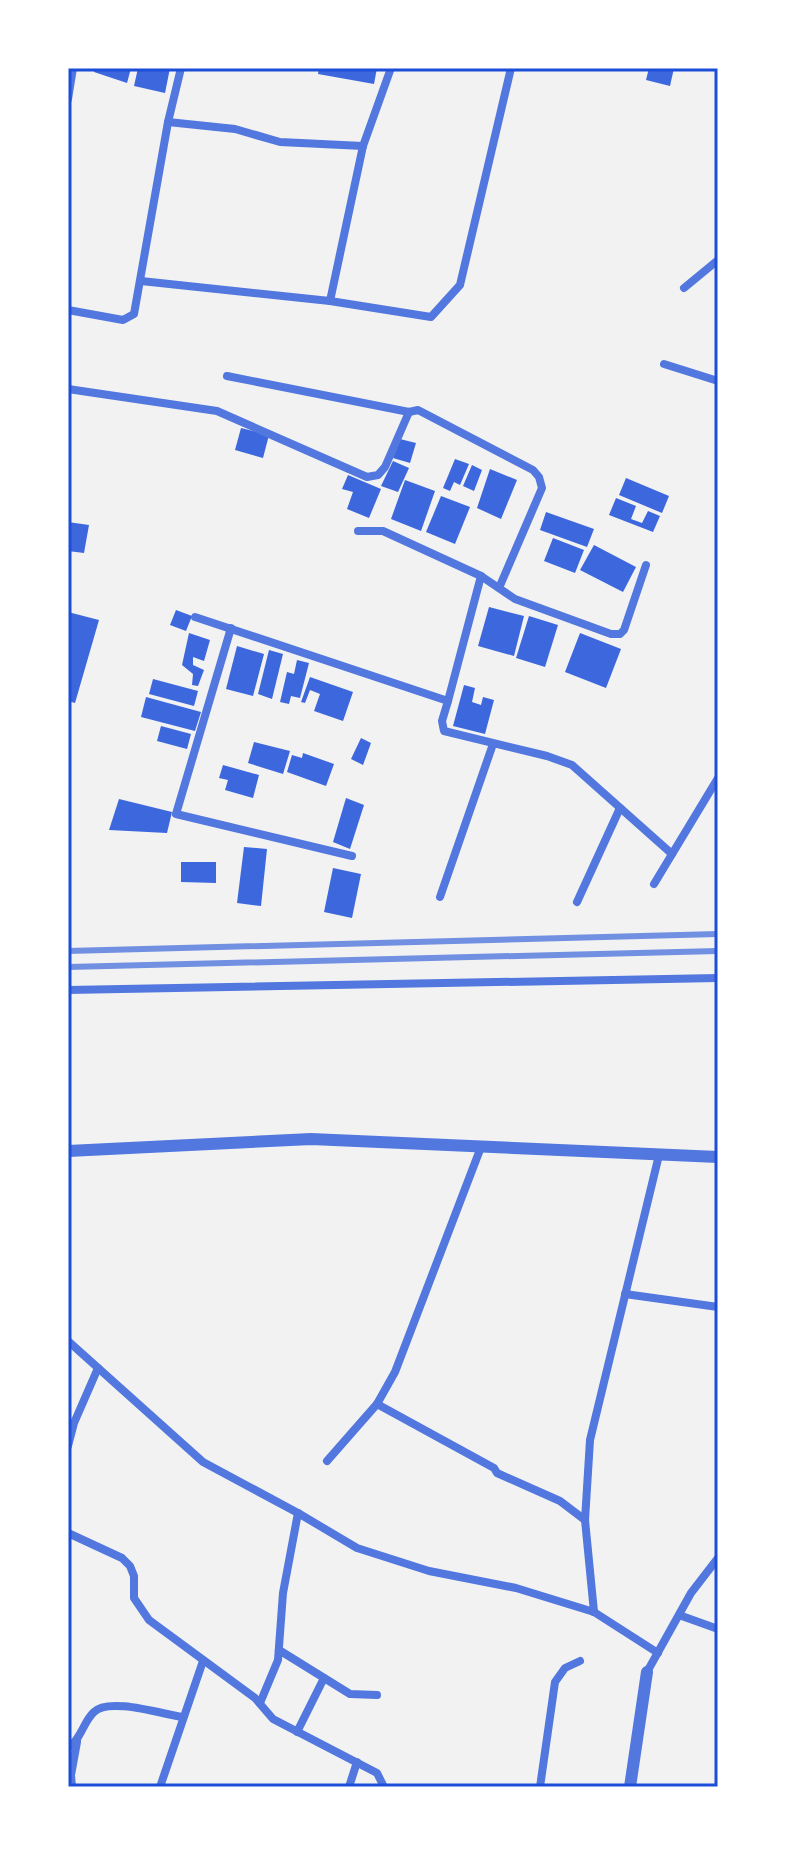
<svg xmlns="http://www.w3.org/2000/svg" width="786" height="1855" font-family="Lato,sans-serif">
	<rect width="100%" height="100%" fill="#f2f2f2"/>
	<g fill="#3d67dc">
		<polygon points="95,68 131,68 127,83 94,72"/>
		<polygon points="138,68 170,68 165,93 134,86"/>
		<polygon points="319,68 377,68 374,84 318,74"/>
		<polygon points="649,68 674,68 670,86 646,80"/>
		<polygon points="241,428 269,435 263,458 235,450"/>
		<polygon points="400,439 416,443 410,463 393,458"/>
		<polygon points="455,459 469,464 460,485 454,482 450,491 443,488"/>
		<polygon points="393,461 409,468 398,492 381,486"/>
		<polygon points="472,465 482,470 474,491 463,486"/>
		<polygon points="490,469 517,480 501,519 477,508"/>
		<polygon points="348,475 381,489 369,518 347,509 353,492 342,489"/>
		<polygon points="626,478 669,496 662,513 619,495"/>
		<polygon points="405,480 435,491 421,531 391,519"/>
		<polygon points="441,496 470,507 455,544 426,532"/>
		<polygon points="616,498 636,506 631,519 642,523 648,511 660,516 653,532 609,515"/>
		<polygon points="546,512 594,529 587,547 540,530"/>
		<polygon points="68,522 89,525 84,553 68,551"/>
		<polygon points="553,538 584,550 575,573 544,561"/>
		<polygon points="594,545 636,567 623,592 580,570"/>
		<polygon points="489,607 524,616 514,656 478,646"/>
		<polygon points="176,610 192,616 186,631 170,625"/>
		<polygon points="68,612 99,620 75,703 68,701"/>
		<polygon points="529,616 558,625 545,667 516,658"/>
		<polygon points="189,633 210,640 204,661 193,657 193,665 204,670 198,686 192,685 193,674 182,665"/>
		<polygon points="580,633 621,649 606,688 565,672"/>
		<polygon points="237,646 264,654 253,696 226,689"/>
		<polygon points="269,650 283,654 272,699 258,694"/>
		<polygon points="297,660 309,663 300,698 291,696 289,704 280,702 287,672 294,674"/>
		<polygon points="310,677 353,692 343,721 314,711 320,694 310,690 305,703 301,702"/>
		<polygon points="153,679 198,691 194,706 149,694"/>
		<polygon points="464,685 475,688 472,702 481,705 483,697 494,700 485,734 453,726"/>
		<polygon points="146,697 201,712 195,731 141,717"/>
		<polygon points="161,726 191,734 187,749 157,741"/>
		<polygon points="361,738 371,743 363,765 351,759"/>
		<polygon points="254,742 290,751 283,774 248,763"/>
		<polygon points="303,753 334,764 326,786 287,772 292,755 302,758"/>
		<polygon points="223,765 259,775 253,798 225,790 228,780 219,778"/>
		<polygon points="346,798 364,805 350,849 333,842"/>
		<polygon points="119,799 172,812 167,833 109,830"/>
		<polygon points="244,847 267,849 261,906 237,903"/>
		<polygon points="181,862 216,862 216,883 181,882"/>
		<polygon points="333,868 361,874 352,918 324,912"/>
	</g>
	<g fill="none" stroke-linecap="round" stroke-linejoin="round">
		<g stroke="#5277de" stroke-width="8">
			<polyline points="68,99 73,68"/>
			<polyline points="168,122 235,129 280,142 363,146"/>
			<polyline points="141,281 330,301 431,317 460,285 511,68"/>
			<polyline points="684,288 718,260"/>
			<polyline points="330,301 363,146 391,68"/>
			<polyline points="68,310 123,320 134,314 168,122 181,68"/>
			<polyline points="664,364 718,381"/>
			<polyline points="227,376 409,412 418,410 533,470 539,477 542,488 499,588"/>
			<polyline points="68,389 217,411 367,477 378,475 385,467 409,412"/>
			<polyline points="358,531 383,531 481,576 448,701"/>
			<polyline points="481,576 515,599 611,634 620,634 624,630 646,565"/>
			<polyline points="195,617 448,701 442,721 444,731 547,756 572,765 672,854"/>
			<polyline points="231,628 176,814 352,856"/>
			<polyline points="654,884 718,778"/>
			<polyline points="440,897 493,744"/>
			<polyline points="577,902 620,808"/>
			<polyline points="68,990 718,978"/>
			<polyline points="625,1294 718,1307"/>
			<polyline points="68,1341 203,1462 298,1513 357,1548 429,1571 516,1588 594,1612 658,1653"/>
			<polyline points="377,1404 494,1468 497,1473 560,1501 585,1520"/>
			<polyline points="68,1446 74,1423 98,1368"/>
			<polyline points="327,1461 377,1404 395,1372 481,1147"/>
			<polyline points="68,1533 122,1558 130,1566 134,1576 134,1598 149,1620 255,1698 273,1719 377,1773 384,1787"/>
			<polyline points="594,1612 585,1520 590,1440 659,1155"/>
			<polyline points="679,1615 718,1629"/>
			<polyline points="279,1650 350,1694 377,1695"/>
			<polyline points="647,1672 691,1593 718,1558"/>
			<polyline points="260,1703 278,1660 283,1593 298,1513"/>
			<polyline points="297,1732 324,1678"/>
			<path d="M68 1748C82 1738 83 1722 94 1712 108 1697 162 1714 182 1717"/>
			<polyline points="72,1787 71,1775 77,1742"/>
			<polyline points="160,1787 203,1661"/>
			<polyline points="349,1787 357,1762"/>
			<polyline points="540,1787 555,1682 565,1668 580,1661"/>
		</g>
		<g stroke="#5277de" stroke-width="12">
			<polyline points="68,1151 311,1139 718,1157"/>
			<polyline points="630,1787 647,1672"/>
		</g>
		<g stroke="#7290e2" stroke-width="6">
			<polyline points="68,951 718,934"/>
			<polyline points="68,967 718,951"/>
		</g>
	</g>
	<rect width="786" height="1855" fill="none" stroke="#ffffff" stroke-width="140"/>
	<rect x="70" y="70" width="646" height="1715" fill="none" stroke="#1d4ed8" stroke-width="3"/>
</svg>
